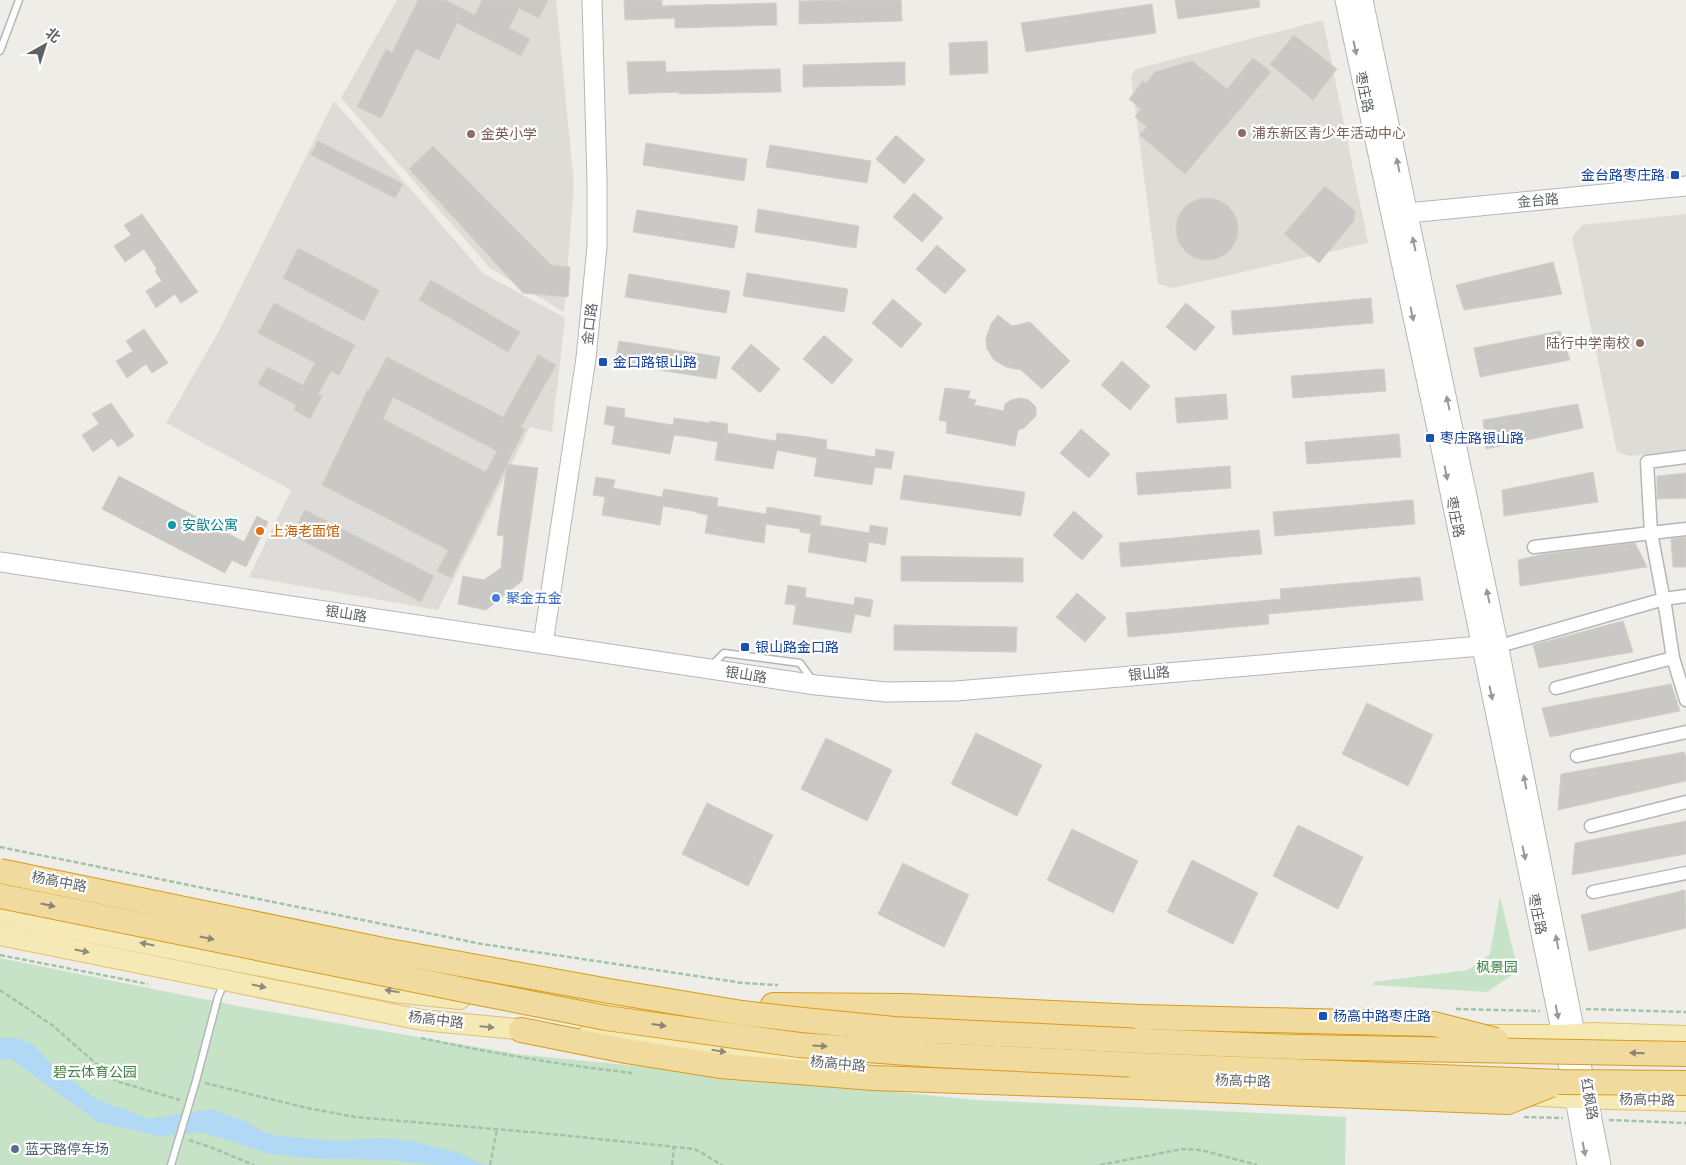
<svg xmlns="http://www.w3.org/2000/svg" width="1686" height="1165" font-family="'Nunito Sans','Noto Sans SC',sans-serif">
	<rect width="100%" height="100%" fill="#efede7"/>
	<polygon fill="#dedcd9" points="334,101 484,274 565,318 552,432 530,427 438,610 249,577 291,490 166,423 220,329"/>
	<g fill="#dedcd6">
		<polygon points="397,0 556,0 574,184 564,312 490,268 341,98"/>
		<polygon points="1323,20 1368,243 1173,288 1158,284 1131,76 1136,69"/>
		<polygon points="1686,214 1686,450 1629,456 1617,452 1572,237 1582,225"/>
	</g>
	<g fill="#c7e3c7">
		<polygon points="1500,896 1518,971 1487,992 1373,985 1374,982 1468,970 1490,954"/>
		<polygon points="0,958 243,1007 517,1054 976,1100 1346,1117 1345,1165 0,1165"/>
	</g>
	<polygon fill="#b1d8f4" points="0,1038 17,1038 32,1044 57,1069 96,1099 149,1119 212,1109 249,1123 263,1132 279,1136 336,1141 381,1138 413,1141 459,1153 479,1163 488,1165 439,1165 389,1160 306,1158 266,1153 225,1139 199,1132 159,1136 98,1122 11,1059 4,1059 0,1061"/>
	<g fill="#cac8c4" stroke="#d3cfc6" fill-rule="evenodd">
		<polygon points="418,0 445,0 475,15 482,0 548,0 539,18 519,8 509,28 530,39 521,56 457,23 439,60 416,49 381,118 357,107 386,49 392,53"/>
		<polygon points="624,0 662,0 662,6 776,3 777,25 675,28 675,18 625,20"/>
		<polygon points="854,0 901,0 902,21 799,24 799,1"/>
		<polygon points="1175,0 1259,0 1260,7 1178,19"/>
		<polygon points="1152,4 1156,33 1026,52 1021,23"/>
		<polygon points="1294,35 1337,69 1313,100 1270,64"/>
		<polygon points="987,41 988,73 950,75 949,43"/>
		<polygon points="1253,58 1271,72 1185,174 1140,135 1147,127 1135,117 1141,109 1129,99 1143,81 1146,83 1155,72 1192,61 1227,89"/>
		<polygon points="665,61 666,72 780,69 781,92 679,94 679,92 629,94 627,62"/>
		<polygon points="905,62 905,85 803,87 803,65"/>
		<polygon points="896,135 925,160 904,184 876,159"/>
		<polygon points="318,141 403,184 395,198 311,155"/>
		<polygon points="646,143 747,159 744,181 643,165"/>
		<polygon points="770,145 871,161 867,183 766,167"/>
		<polygon points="433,146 551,265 570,267 568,297 523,293 409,169"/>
		<polygon points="1325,186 1355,211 1354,221 1319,263 1284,234"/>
		<polygon points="914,193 943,218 922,242 893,217"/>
		<circle cx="1207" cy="229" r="31"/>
		<polygon points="758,209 859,226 856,248 755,232"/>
		<polygon points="637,210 738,226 734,248 633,232"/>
		<polygon points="142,214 198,292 181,303 175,294 156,308 146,291 162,281 155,271 157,269 144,249 125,262 114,246 131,235 124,225"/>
		<polygon points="937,245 966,270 945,294 916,269"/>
		<polygon points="298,248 379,290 364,321 283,278"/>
		<polygon points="1553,262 1562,294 1464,310 1456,285"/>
		<polygon points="747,273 848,289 844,312 743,296"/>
		<polygon points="629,274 730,291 726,313 625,297"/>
		<polygon points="431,280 520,332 508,352 419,300"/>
		<polygon points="1371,298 1373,323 1233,335 1231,311"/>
		<polygon points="893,299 922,324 901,348 872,323"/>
		<polygon points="274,303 355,345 339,375 331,371 318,394 322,396 310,419 294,410 296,405 258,384 267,367 303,385 315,363 258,333"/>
		<polygon points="1186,303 1215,327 1195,351 1166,327"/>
		<polygon points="998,315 1012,326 1030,322 1070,361 1042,389 1021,370 1006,367 994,360 987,349 986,338 991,324"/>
		<polygon points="144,329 168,363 152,373 146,364 127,378 116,361 133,351 126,341"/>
		<polygon points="1560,331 1570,360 1480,377 1474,348"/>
		<polygon points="824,335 853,360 832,384 803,359"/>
		<polygon points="619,341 720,357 716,379 615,363"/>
		<polygon points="751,344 780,369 760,393 731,368"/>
		<path d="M538 355 556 365 521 427 525 429 507 464 538 468 522 581 486 610 458 604 463 576 484 580 501 568 504 536 497 535 507 465 451 578 437 571 448 550 322 485 368 389 369 390 387 357 503 417ZM393 397 497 451 486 472 383 419Z"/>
		<polygon points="1122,361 1150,386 1130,410 1101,385"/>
		<polygon points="1384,369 1386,391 1293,398 1291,376"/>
		<polygon points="945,388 970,391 968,398 976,400 974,405 1004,411 1005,404 1011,400 1020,398 1029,400 1036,407 1036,416 1024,428 1018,430 1015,446 946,433 947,422 939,420"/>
		<polygon points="1226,394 1228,419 1177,423 1175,398"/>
		<polygon points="111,403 134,436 118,447 112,438 93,452 82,435 99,424 92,414"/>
		<polygon points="1578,404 1583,428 1486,449 1483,420"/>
		<polygon points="607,406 625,409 624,417 673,425 674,418 710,423 710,421 728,424 727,433 776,441 777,433 809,437 827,440 826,449 875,457 876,449 894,452 891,469 875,467 872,485 814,476 817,458 777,450 773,469 715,460 718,442 689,437 674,435 670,454 612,444 615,426 604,424"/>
		<polygon points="1081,429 1110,454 1089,478 1060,453"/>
		<polygon points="1399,434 1401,457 1307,464 1305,442"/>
		<polygon points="1230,466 1231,488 1138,495 1136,473"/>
		<polygon points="1593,472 1598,502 1504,516 1502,490"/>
		<polygon points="1686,473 1686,498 1657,499 1657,476"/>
		<polygon points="904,475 1025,492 1021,516 900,499"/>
		<polygon points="119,476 244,542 257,516 268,522 246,567 232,560 225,573 102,509"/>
		<polygon points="596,477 615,480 613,488 662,497 664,489 718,498 717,506 766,514 767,507 821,516 820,525 869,533 870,525 888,528 885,545 869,542 866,562 808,552 811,534 800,532 800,529 766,524 764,543 705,533 708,515 697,513 697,512 663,506 660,525 602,515 605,497 593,495"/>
		<polygon points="1413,500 1415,524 1275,536 1273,512"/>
		<polygon points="305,510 434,576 421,602 292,535"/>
		<polygon points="1074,511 1103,536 1082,560 1053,535"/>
		<polygon points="1259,530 1262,554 1121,567 1119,543"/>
		<polygon points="1686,537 1686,567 1673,567 1671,539"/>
		<polygon points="1635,543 1647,567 1520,586 1518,560 1544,554"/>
		<polygon points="901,556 1023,558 1023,582 901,581"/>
		<polygon points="1420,577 1423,600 1268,614 1269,624 1128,637 1126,613 1281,599 1280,589"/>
		<polygon points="788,585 806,588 805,597 854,605 855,597 873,600 870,617 855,614 851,633 793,624 796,605 785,604"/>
		<polygon points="1077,593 1106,618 1085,642 1056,617"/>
		<polygon points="1623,621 1633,652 1539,668 1533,645"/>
		<polygon points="894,625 1017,627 1016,652 894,650"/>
		<polygon points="1671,684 1680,711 1550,737 1542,708"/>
		<polygon points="1367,703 1433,735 1408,786 1342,754"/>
		<polygon points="976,733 1042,765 1017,816 951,784"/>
		<polygon points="826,738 892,770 867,821 801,789"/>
		<polygon points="1684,752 1686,757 1686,781 1558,810 1561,774"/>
		<polygon points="707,803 773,835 748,886 682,854"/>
		<polygon points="1686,821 1686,854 1572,875 1575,843"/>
		<polygon points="1298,825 1363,857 1338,909 1273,876"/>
		<polygon points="1072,829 1138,861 1113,913 1047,880"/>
		<polygon points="1192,860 1258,893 1233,944 1167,912"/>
		<polygon points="903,863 969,895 944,947 878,914"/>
		<polygon points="1685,890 1686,928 1589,951 1581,915"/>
	</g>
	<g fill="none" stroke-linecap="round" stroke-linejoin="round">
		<defs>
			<g id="lane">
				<polyline points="0,51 19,0"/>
				<polyline points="711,666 724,653 800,663 813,681"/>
				<polyline points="171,1165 196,1081 218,997 224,983"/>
			</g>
			<g id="street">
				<polyline points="1686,457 1647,462 1651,533 1686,529"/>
				<polyline points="1534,547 1651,533 1665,607"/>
				<polyline points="1664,599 1686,596"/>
				<polyline points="1510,643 1664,599 1673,658 1556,688"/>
				<polyline points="1673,658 1686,700"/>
				<polyline points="1577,756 1686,732"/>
				<polyline points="1591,826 1686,802"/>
				<polyline points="1593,892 1686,873"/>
			</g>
			<g id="secondary">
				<polyline points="1345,0 1437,429 1575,1098 1587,1165"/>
				<polyline points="1363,0 1498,644 1601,1165"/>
				<polyline points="1408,213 1686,186"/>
				<polyline points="0,562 816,685 886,692 956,691 1481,646"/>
				<polyline points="543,644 586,358 597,247 597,181 592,0"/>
			</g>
			<g id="primary">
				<polyline points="0,915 394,992 460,999"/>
				<polyline points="0,935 422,1020 537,1031"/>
				<polyline points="581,1005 623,1007 655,1004"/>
				<polyline points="1157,1029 1322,1036 1428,1035"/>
				<polyline points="588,1035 637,1038 757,1056 825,1063"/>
				<polyline points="1479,1035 1561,1035 1593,1033 1686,1036"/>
				<polyline points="1528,1095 1575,1098 1686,1101"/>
			</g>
			<g id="highway">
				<polyline points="773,1005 905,1006 1139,1017"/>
				<polyline points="521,1030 626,1051 720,1066 873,1078 1136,1087"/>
			</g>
		</defs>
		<use href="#lane" stroke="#b4b7ba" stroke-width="9"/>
		<use href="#street" stroke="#b4b7ba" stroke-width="15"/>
		<use href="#secondary" stroke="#b3b6ba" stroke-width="21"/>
		<use href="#primary" stroke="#e0bf6f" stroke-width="22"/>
		<use href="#highway" stroke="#d89c1e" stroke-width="26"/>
		<g stroke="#a1c3ab" stroke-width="2.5" stroke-dasharray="5 2.5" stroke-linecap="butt">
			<polyline points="0,847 482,944 743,983 778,985"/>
			<polyline points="0,955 148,984"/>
			<polyline points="0,990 52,1025 116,1081 180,1100"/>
			<polyline points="1456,1009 1540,1011"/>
			<polyline points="1586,1009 1686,1012"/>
			<path d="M421 1038C491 1053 561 1065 632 1073"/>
			<polyline points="205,1083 307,1108 355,1117 541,1133 695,1149 722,1165"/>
			<polyline points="1524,1117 1563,1118"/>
			<polyline points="1609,1120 1686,1123"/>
			<polyline points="189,1140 210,1147 254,1165"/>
			<polyline points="490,1165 497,1129"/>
			<polyline points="672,1165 674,1147"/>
			<polyline points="1100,1165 1182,1149 1201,1150 1257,1165"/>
		</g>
		<use href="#lane" stroke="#fff" stroke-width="6"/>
		<use href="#street" stroke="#fff" stroke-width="12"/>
		<use href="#secondary" stroke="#fff" stroke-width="19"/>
		<use href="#primary" stroke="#f5eab6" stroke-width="20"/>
		<use href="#highway" stroke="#f0da9d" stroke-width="24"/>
		<defs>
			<g id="highway-bridge">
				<polyline points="0,871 383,950 609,991 742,1013 803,1020 894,1029 1143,1041 1298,1047 1686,1054"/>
				<polyline points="0,896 479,993 606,1018 799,1045 935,1055 1139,1065 1560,1082 1686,1083"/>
				<polyline points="1139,1017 1434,1024 1496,1040"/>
				<polyline points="1136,1087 1508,1102 1551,1085"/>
			</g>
		</defs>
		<use href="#highway-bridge" stroke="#d89c1e" stroke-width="26" stroke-linecap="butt"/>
		<use href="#highway-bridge" stroke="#f0da9d" stroke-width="24"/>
	</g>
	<defs><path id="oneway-solid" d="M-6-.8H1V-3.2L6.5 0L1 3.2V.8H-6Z" transform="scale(1.25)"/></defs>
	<g fill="#97999b">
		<use href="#oneway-solid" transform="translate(1355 48) rotate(78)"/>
		<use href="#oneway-solid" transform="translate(1398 165) rotate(-102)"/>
		<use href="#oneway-solid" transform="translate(1414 244) rotate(-102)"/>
		<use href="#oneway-solid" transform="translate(1412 314) rotate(78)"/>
		<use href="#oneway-solid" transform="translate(1448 403) rotate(-102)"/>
		<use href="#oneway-solid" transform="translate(1446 473) rotate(79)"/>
		<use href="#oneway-solid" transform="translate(1488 596) rotate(-102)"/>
		<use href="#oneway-solid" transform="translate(1491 693) rotate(78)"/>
		<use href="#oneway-solid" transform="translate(1525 782) rotate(-101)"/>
		<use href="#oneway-solid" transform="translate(1524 853) rotate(78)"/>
		<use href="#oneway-solid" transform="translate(1557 942) rotate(-101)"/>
		<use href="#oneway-solid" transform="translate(1557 1012) rotate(79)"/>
		<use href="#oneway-solid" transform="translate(1584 1149) rotate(79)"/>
	</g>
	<g fill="#8a8676">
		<use href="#oneway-solid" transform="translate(48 905) rotate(12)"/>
		<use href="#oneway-solid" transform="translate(207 938) rotate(12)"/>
		<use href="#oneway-solid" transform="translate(659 1025) rotate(8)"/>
		<use href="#oneway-solid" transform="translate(820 1046) rotate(4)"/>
		<use href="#oneway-solid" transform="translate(1637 1053) rotate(-179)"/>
	</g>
	<g fill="#8c8b7d">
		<use href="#oneway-solid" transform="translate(147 944) rotate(-169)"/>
		<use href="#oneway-solid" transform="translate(82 951) rotate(11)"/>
		<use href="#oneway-solid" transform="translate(259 986) rotate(12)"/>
		<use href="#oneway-solid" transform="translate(392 991) rotate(-171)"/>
		<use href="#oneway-solid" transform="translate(487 1027) rotate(5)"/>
		<use href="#oneway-solid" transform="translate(719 1051) rotate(9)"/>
	</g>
	<g fill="#8d6e63" stroke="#fff" stroke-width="2">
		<circle cx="1242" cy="133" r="5"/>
		<circle cx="471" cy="134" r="5"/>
		<circle cx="1640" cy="343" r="5"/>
	</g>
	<g fill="#1a4fb4" stroke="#fff" stroke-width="2">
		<rect x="1670" y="170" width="10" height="10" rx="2.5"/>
		<rect x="598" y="357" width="10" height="10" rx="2.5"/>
		<rect x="1425" y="433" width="10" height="10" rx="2.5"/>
		<rect x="740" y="642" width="10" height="10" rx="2.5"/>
		<rect x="1318" y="1011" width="10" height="10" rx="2.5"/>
	</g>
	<circle fill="#0f9aa8" stroke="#fff" stroke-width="2" cx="172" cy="525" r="5"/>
	<circle fill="#e8710a" stroke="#fff" stroke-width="2" cx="260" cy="531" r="5"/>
	<circle fill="#3f7fe0" stroke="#fff" stroke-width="2" cx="496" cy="598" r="5"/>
	<circle fill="#5c6f8a" stroke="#fff" stroke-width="2" cx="15" cy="1149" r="5"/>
	<g text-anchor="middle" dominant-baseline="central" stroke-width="4.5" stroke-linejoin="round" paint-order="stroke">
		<g font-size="14" fill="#5f6265" stroke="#fff">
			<text transform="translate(1364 92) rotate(78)">枣庄路</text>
			<text transform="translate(1538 201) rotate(-5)">金台路</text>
			<text transform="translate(590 324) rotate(-83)">金口路</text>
			<text transform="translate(1455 517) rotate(79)">枣庄路</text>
			<text transform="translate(346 614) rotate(9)">银山路</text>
			<text transform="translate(1149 674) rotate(-5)">银山路</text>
			<text transform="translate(746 675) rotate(9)">银山路</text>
			<text transform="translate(59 882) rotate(11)">杨高中路</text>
			<text transform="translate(1537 914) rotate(78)">枣庄路</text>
			<text transform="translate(436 1020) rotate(7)">杨高中路</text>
			<text transform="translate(838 1064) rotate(5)">杨高中路</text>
			<text transform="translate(1243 1081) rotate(2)">杨高中路</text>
			<text transform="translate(1589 1099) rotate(80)">红枫路</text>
			<text transform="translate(1647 1100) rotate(1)">杨高中路</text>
		</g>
		<g font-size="14" fill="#785e54" stroke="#fff" text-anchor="start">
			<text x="1252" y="133">浦东新区青少年活动中心</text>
			<text x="481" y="134">金英小学</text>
			<text x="1630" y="343" text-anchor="end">陆行中学南校</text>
		</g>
		<g font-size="14" fill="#164399" stroke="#fff" text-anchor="start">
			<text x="1665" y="175" text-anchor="end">金台路枣庄路</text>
			<text x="613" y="362">金口路银山路</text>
			<text x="1440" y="438">枣庄路银山路</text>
			<text x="755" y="647">银山路金口路</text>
			<text x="1333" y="1016">杨高中路枣庄路</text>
		</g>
		<g font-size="14" fill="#0d838f" stroke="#fff" text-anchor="start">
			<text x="182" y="525">安歆公寓</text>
		</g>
		<g font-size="14" fill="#c56008" stroke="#fff" text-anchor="start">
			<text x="270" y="531">上海老面馆</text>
		</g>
		<g font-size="14" fill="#366cbe" stroke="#fff" text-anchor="start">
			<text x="506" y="598">聚金五金</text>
		</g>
		<g font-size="14" fill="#418244" stroke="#fff">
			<text x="1497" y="967">枫景园</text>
			<text x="95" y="1072">碧云体育公园</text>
		</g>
		<g font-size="14" fill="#4e5e75" stroke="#fff" text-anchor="start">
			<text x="25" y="1149">蓝天路停车场</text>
		</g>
	</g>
	<g transform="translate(45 45) rotate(39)" stroke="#ffffff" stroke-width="4" paint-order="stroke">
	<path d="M0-4L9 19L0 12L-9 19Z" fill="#5f6265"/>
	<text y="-8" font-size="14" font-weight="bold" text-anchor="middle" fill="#5f6265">北</text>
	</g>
</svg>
